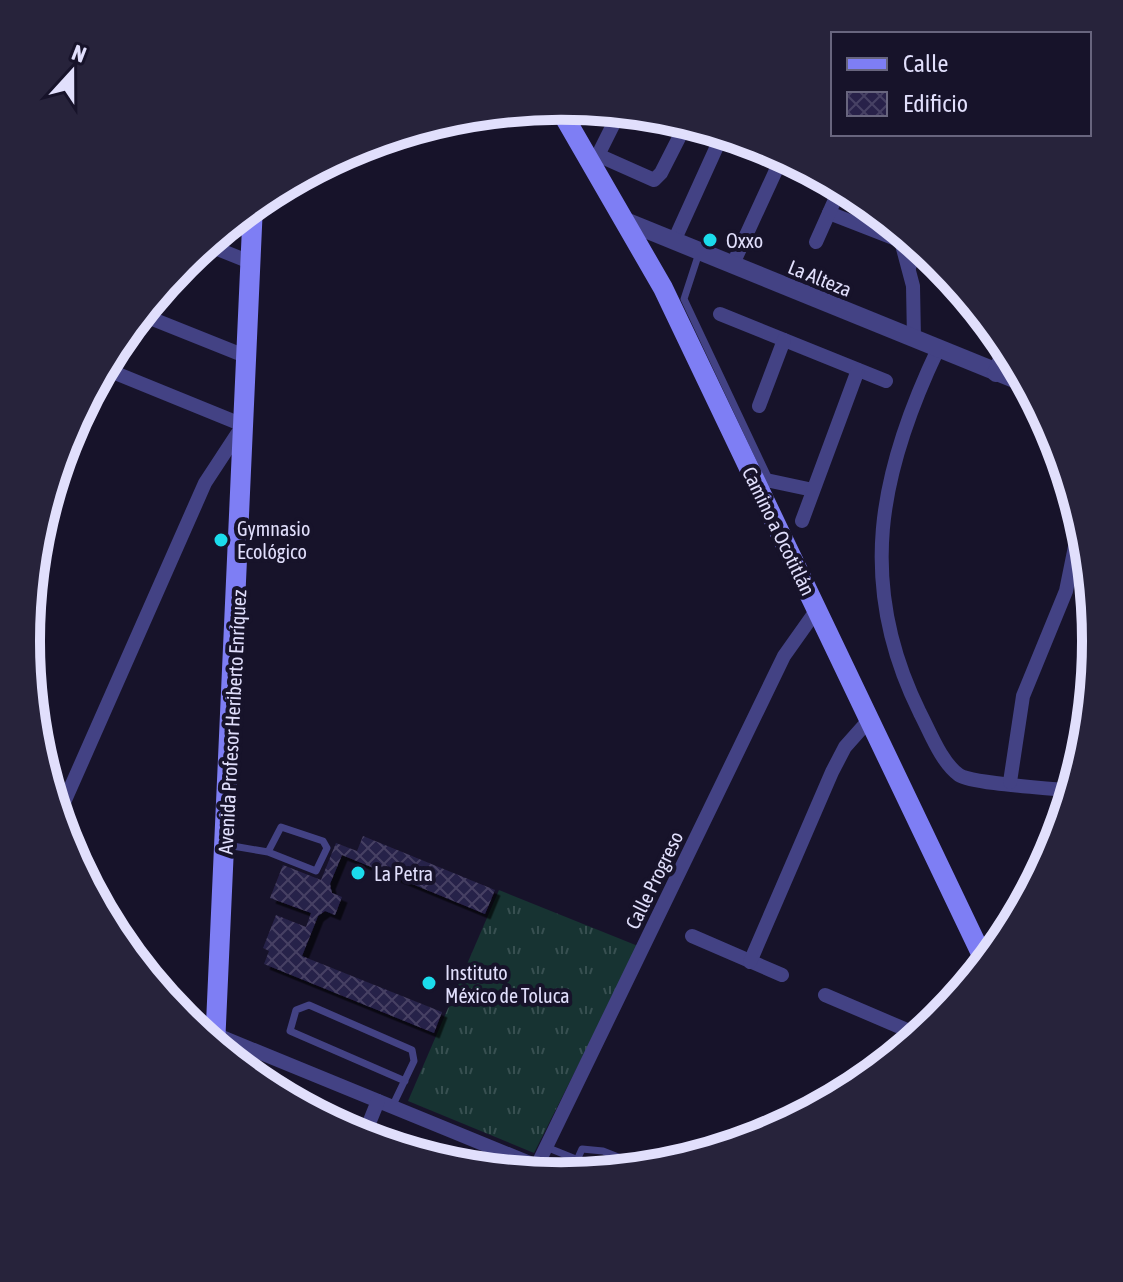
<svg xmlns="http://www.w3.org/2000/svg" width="1123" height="1282" font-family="'Asap Condensed',sans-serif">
	<defs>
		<pattern id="grass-tufts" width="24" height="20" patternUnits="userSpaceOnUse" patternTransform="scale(2)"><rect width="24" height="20" fill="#173332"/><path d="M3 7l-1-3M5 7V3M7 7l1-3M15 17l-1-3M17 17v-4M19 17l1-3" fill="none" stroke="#385051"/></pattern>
		<pattern id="building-cross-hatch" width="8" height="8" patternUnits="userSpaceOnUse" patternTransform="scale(2)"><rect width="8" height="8" fill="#282149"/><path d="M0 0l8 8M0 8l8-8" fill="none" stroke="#474164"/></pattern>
		<filter id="shadow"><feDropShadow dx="5.5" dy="5.5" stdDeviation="0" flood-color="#0009"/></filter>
	</defs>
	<rect width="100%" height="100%" fill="#17132a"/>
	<polygon fill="url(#grass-tufts)" points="499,890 638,946 534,1153 408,1101"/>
	<polygon fill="url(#building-cross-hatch)" filter="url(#shadow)" points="363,836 495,890 485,914 342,855 330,884 332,893 342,897 335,915 325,911 318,916 302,956 442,1012 434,1033 264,964 269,951 263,948 276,915 306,927 311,913 270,898 283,865 321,880 336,843 357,851"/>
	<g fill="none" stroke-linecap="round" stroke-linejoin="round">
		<g stroke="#434284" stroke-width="7">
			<polyline points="699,253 684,299 769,479"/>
			<polyline points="911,271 922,248"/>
			<polyline points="227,845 268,852 316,871 327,848 323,841 281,827 268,852"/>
			<polyline points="392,1107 414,1061 412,1050 309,1005 296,1010 290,1031 405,1081"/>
			<polyline points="546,1147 608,1172"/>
			<polyline points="577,1160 582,1149 603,1151 646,1168"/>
		</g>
		<g stroke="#434284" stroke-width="14">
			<polyline points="600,156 654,180 661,173 687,122"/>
			<polyline points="595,161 620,111"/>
			<polyline points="829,213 901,241"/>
			<polyline points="905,233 901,241 913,286 914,339"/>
			<polyline points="674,241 723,133"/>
			<polyline points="816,242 841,186"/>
			<polyline points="205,244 250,262"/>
			<polyline points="732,266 783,155"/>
			<polyline points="140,314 245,356"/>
			<polyline points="720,314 886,381"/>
			<path d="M938 349C879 473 856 584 920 713 930 732 941 762 959 775 973 784 1050 788 1073 791"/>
			<polyline points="759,406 784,340"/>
			<polyline points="752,477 813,490"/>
			<polyline points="802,521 858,370"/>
			<polyline points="1010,782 1023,696 1066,591 1081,517"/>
			<polyline points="58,816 205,483 243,425 103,368"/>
			<polyline points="692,936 782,975"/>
			<polyline points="750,962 832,772 845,747 869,720"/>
			<polyline points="825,995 921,1036"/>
			<polyline points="217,1035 537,1166"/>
			<polyline points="363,1138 378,1101"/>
			<polyline points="533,1174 784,656 818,608"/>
		</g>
		<g stroke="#434284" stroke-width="18">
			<polyline points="628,222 1029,385"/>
			<polyline points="996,373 1006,350 1011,352"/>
		</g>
		<g stroke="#7e7ef4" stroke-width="20">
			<polyline points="558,106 663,288 986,964"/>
			<polyline points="215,1046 253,205"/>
		</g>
	</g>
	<g fill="#1bdcec" stroke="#17132a" stroke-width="3">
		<circle cx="710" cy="240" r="8"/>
		<circle cx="221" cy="540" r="8"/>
		<circle cx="358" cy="873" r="8"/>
		<circle cx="429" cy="983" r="8"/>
	</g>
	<g text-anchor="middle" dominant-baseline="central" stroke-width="8" stroke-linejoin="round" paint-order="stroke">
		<g font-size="20" fill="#e1dffc" stroke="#17132a" text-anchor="start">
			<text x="726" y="240">Oxxo</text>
			<text x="237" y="528">Gymnasio<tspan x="237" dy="23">Ecológico</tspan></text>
			<text x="374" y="873">La Petra</text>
			<text x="445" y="972">Instituto<tspan x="445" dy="23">México de Toluca</tspan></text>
		</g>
		<g font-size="20" fill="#e1dffc" stroke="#17132a">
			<text transform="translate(820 278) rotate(22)">La Alteza</text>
			<text transform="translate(779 531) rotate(64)">Camino a Ocotitlán</text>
			<text transform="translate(232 722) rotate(-87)">Avenida Profesor Heriberto Enríquez</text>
			<text transform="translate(654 880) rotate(-64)">Calle Progreso</text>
		</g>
	</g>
	<path d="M0 0H1123V1282H0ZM40 641a521 521 0 1 1 1042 0a521 521 0 1 1-1042 0Z" fill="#27233b" fill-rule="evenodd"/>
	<path fill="none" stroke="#e1dffc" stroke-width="10" d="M40 641a521 521 0 1 1 1042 0a521 521 0 1 1-1042 0Z"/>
	<rect x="831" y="32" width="260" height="104" fill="#17132a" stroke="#68657e" stroke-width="2"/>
	<rect x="847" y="58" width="40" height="12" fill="#7e7ef4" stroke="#68657e" stroke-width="2"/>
	<text x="903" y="72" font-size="24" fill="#e1dffc">Calle</text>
	<rect x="847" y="92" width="40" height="24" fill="url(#building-cross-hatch)" stroke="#68657e" stroke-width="2"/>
	<text x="903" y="112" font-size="24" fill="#e1dffc">Edificio</text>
	<g transform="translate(72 72) rotate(21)" stroke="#17132a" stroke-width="6" paint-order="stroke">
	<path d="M0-6L14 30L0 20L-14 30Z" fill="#e1dffc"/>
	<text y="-12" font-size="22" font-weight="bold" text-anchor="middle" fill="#e1dffc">N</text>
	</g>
</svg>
